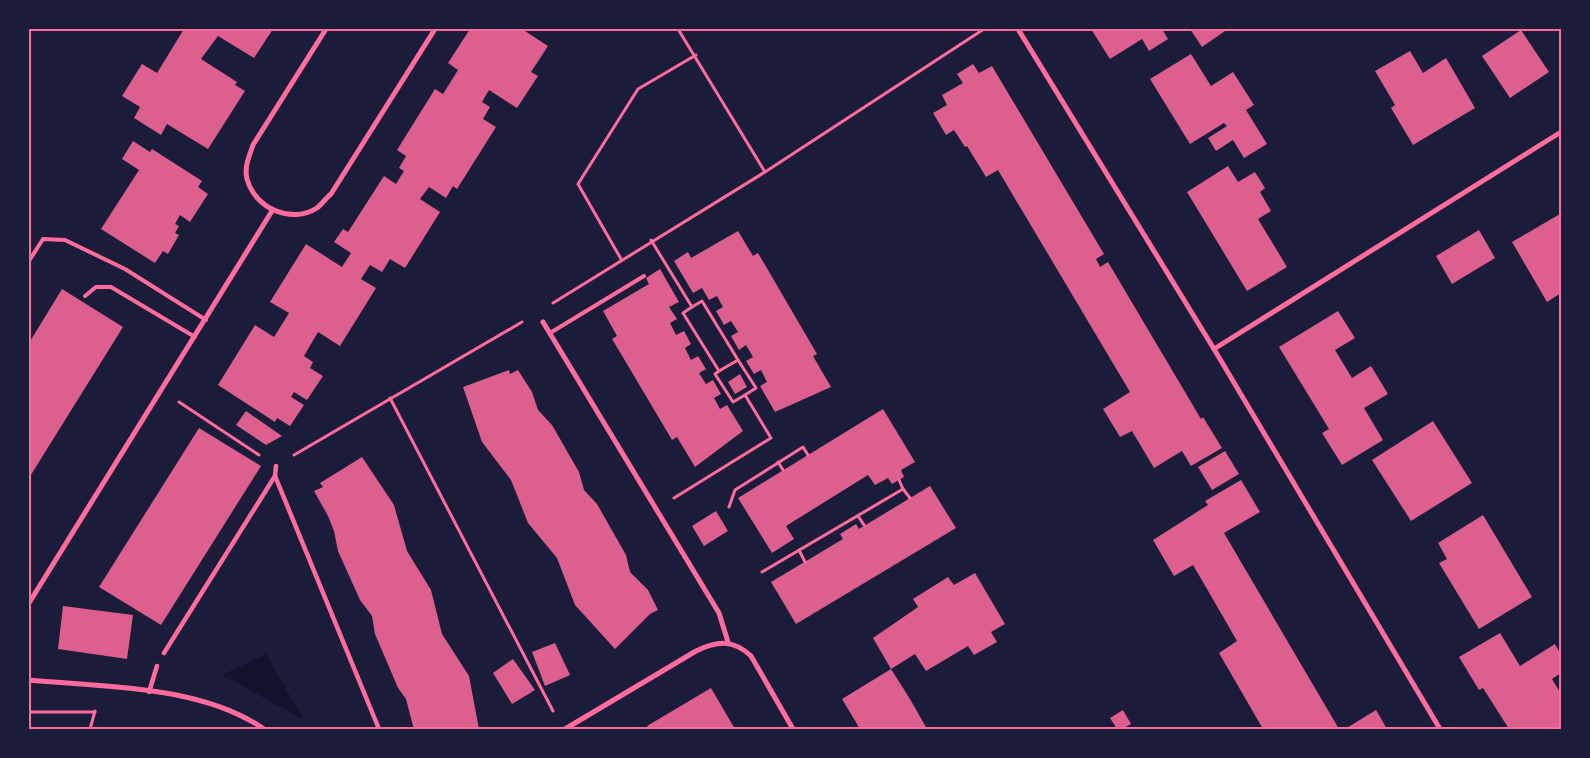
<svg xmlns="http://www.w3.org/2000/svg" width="1590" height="758" font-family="Mulish,sans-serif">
	<rect width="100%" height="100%" fill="#1b1b3a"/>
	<polygon fill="#12122b" points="266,654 303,719 222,675"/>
	<g fill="#dd5f8e">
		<polygon points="184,29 273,29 254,58 218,36 201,59 237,82 235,85 245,91 208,149 167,124 161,135 134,118 140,107 122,96 142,64 157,73"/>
		<polygon points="470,29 527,29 525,31 548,46 531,72 538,76 517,108 489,90 482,102 490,107 483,119 496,127 457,189 453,186 446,198 429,187 420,199 440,212 405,268 390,259 382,272 370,265 361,279 376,288 340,346 318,332 304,356 313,362 310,368 323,376 307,400 294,392 291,397 304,405 290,426 277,418 275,422 218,385 255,325 274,337 281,326 289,313 270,302 306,244 342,267 351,253 334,242 343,229 348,232 384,176 396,184 404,171 399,168 406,156 397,150 435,89 443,94 458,70 448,63"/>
		<polygon points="1091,29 1162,29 1168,39 1149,51 1142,39 1110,59"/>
		<polygon points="1190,29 1224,29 1225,31 1202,47"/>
		<polygon points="1521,30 1549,72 1510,98 1482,56"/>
		<polygon points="1410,51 1423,73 1446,58 1475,108 1413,145 1391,108 1395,105 1375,71"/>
		<polygon points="1191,54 1211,86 1233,72 1254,105 1246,110 1267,144 1244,158 1233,140 1216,151 1208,138 1227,126 1224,123 1190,144 1150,79"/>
		<polygon points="973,64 979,73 992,66 1104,254 1096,259 1100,267 1108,262 1201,419 1203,417 1222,448 1191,466 1182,451 1154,468 1132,431 1120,437 1103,409 1130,392 998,170 986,177 967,146 965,147 954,130 946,135 933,113 947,105 942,95 963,83 957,74"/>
		<polygon points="133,141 150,152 152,149 202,181 198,187 208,194 190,222 180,215 175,224 179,226 175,233 179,235 168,254 163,251 155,263 101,229 139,170 122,159"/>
		<polygon points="1228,166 1238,182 1255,172 1265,188 1260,192 1271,211 1258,219 1287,267 1247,291 1187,192"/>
		<polygon points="1560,214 1561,293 1547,302 1512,242"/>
		<polygon points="1479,230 1495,258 1452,284 1436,256"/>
		<polygon points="738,231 753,256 758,253 817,354 813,356 831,387 775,412 760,386 767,382 761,370 754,374 746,361 753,357 746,345 739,350 731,336 738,332 731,321 724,325 716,311 723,307 717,296 709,300 702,288 693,293 674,261 688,252 691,258"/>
		<polygon points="660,269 679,302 669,307 677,319 670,323 676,335 684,331 691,344 685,348 691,360 698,356 706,369 699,373 706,384 713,380 721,394 714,398 720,409 727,405 743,431 695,467 677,437 672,440 627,364 612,339 617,336 603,311 649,284 646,278"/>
		<polygon points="62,289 123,327 29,478 29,343"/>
		<polygon points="1338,311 1355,338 1335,350 1352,378 1371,366 1388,394 1364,408 1383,440 1342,465 1322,433 1329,429 1279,347"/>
		<polygon points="509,370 510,374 518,370 532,392 538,410 552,425 579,472 584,490 597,504 626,555 630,572 648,590 658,610 650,614 615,649 575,605 557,558 528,523 511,480 482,442 463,387"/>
		<polygon points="740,374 747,387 735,394 728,382"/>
		<polygon points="883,409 915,462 901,470 904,477 892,484 888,478 875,485 868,475 786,526 794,539 772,553 738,498"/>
		<polygon points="246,411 282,436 266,445 236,425"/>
		<polygon points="1433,421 1472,483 1411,521 1372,460"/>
		<polygon points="199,428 261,466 161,625 99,587"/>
		<polygon points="1225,451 1239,474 1212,490 1198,467"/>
		<polygon points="362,457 394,505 407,551 431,590 442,634 469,676 479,729 414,729 413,726 406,699 398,688 375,634 372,616 360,600 338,551 334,531 328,516 314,491 323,487 320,483"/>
		<polygon points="1241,480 1260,512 1224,533 1339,729 1263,729 1219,653 1237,641 1207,589 1193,565 1174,576 1153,540 1208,505 1205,501"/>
		<polygon points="930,486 956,528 796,624 771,582 843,539 840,534 856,524 859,529"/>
		<polygon points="716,511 728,531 704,546 692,526"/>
		<polygon points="1483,515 1532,597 1479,629 1439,563 1447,559 1438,543"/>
		<polygon points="975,573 1005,624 991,632 997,642 974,655 968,646 926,671 915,654 891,669 873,638 918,607 913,599 948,577 954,585"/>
		<polygon points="63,606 133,615 127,659 58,649"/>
		<polygon points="1500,633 1520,666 1555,644 1561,655 1561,673 1552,679 1561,694 1561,729 1509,729 1483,688 1479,690 1459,657"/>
		<polygon points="555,643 570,675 545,686 532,652"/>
		<polygon points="513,659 535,690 512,704 493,673"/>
		<polygon points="891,669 910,699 927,729 860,729 842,699"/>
		<polygon points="711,688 735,729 649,729 647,726"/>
		<polygon points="1123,710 1131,724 1122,729 1117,729 1110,718"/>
		<polygon points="1376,710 1387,729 1345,729"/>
	</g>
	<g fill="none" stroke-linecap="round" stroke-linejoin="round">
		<g stroke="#ff6b9d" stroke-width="3">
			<polyline points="678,29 765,172 984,29"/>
			<polyline points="651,240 692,307 683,313 719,371 715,374 733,402 745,395 771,438 674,498"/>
			<polyline points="621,259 578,184 638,89 696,55"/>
			<polyline points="553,303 765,172"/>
			<polyline points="692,307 702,301 738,360 719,371"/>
			<polyline points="738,360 756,388 745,395"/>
			<polyline points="390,398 553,711"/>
			<polyline points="179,402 259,455"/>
			<polyline points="294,455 522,322"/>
			<polyline points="778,462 783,470"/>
			<polyline points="903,489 910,498"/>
			<polyline points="729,507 735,490 803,447 808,455"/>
			<polyline points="858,516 864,525"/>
			<polyline points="799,550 805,562"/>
			<polyline points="762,572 903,489 899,480"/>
			<polyline points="29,712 95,712"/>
			<polyline points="90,729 95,711"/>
		</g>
		<g stroke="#ff6b9d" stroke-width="4">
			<polyline points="29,261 43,239 65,240 125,269 206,320"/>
			<polyline points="85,296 96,287 111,287 195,337"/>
			<polyline points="550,333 644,276"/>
		</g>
		<g stroke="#ff6b9d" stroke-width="4.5">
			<polyline points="276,466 275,476 379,729"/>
			<polyline points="164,653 275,476"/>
			<polyline points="149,692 157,666"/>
		</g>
		<g stroke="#ff6b9d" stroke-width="5">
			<path d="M326 29 253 145C249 157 244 167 247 179 255 209 292 224 317 208 322 204 326 198 331 194L435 29"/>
			<polyline points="1018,29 1214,349 1440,729"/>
			<polyline points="543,322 719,613 728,642"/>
			<polyline points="1214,349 1561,132"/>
			<polyline points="29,603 272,211"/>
			<path d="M29 680C104 687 200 685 264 729"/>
			<path d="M565 729 696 651C717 641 733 639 751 656L793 729"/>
		</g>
	</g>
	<rect width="1590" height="758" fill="none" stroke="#1b1b3a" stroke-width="60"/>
	<rect x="30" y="30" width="1530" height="698" fill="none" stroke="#ff6b9d" stroke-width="2"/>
</svg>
